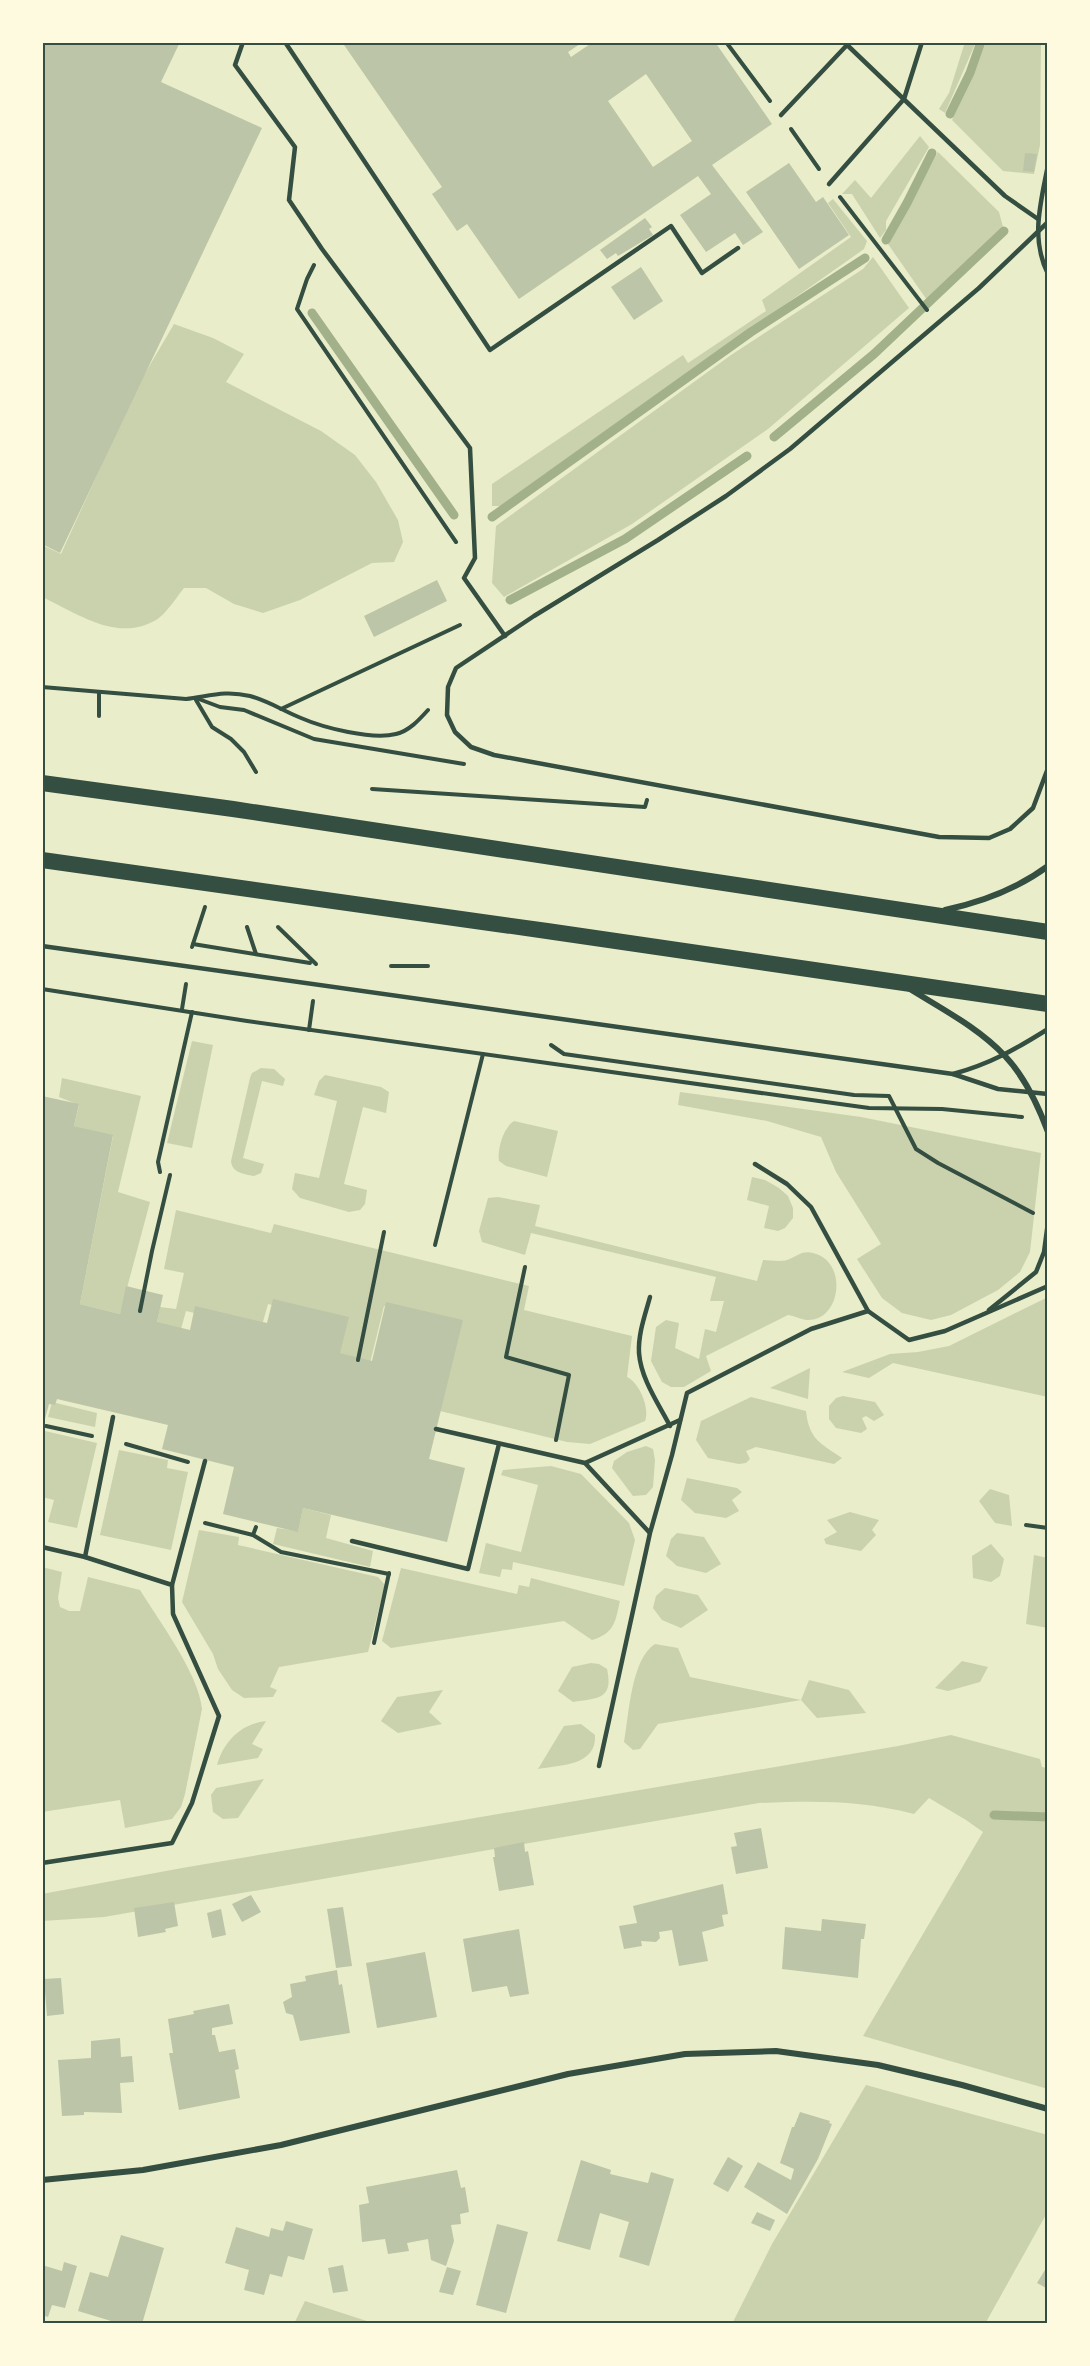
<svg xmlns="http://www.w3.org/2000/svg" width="1090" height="2366" font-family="'Archivo Narrow',sans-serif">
	<rect width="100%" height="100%" fill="#e9edc9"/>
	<g fill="#cad2ad">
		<polygon points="965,42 976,42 945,113 939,109 949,93"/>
		<polygon points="986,42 1041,42 1040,145 1034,174 1003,171 952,120 974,75"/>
		<polygon points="920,136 929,147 886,221 886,230 880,238 852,194 842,194 855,180 871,198"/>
		<polygon points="938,152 999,212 1003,227 927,300 888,244"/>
		<polygon points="833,199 867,241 864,249 500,506 492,506 492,484 683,355 688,363 766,311 762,300 851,237 828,203"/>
		<polygon points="873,257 909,308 768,429 632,524 504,597 492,583 496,526 731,355 863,269"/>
		<path d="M174 324 213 338 244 354 226 382 321 431 355 455 376 482 398 520 403 542 394 562 372 563 300 600 263 613 234 604 206 588H184C177 597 165 615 156 620 117 643 77 613 42 597V545L61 554 137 387Z"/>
		<polygon points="192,1041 213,1045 192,1148 167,1143"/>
		<path d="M261 1068 274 1069 285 1079 283 1086 262 1081 243 1158 264 1164 261 1173 254 1176C244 1174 232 1173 231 1161L250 1078 252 1073Z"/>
		<polygon points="325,1075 381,1087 389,1092 386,1113 363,1107 344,1184 367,1190 365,1204 360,1210 349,1212 300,1198 292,1189 295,1173 319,1178 337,1101 314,1095 319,1081"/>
		<polygon points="62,1078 141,1096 118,1192 150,1202 120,1314 80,1304 113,1136 74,1126 79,1105 59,1097"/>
		<polygon points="680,1092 861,1117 1041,1153 1030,1252 1020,1272 998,1290 951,1315 931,1320 902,1313 882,1298 857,1259 881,1244 836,1172 821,1137 767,1121 678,1105"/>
		<path d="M514 1121 558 1131 547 1177 506 1166 499 1161C497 1150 503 1128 514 1121Z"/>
		<polygon points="752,1177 765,1180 779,1188 788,1196 793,1208 793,1218 785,1228 778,1231 764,1228 769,1206 747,1200"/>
		<path d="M498 1197 540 1205 535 1226 757 1281 763 1260C770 1260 780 1262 787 1260 796 1257 802 1250 813 1253 849 1261 841 1323 806 1320 801 1319 794 1316 788 1315L706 1356 711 1371 684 1387H671L662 1382 651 1361 656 1327 666 1320 679 1323 675 1348 699 1359 705 1329 716 1332 724 1301H710L716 1277 531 1233 525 1255 482 1242 479 1231 488 1198Z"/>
		<path d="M176 1210 271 1233 274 1224 529 1286 524 1310 632 1336 627 1377C640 1383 650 1409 645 1421L590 1444 567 1442 440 1411 461 1325 384 1306 370 1363 338 1355 345 1323 268 1304 261 1329 186 1311 181 1329 157 1323 160 1307 176 1309 184 1273 164 1269Z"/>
		<polygon points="1048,1297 1048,1397 893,1363 869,1378 842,1372 890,1354 918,1352 949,1346"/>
		<polygon points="810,1368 808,1399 770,1388"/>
		<polygon points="843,1396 875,1402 884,1415 874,1421 866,1416 862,1418 867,1429 861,1433 836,1428 829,1419 829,1406 836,1398"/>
		<path d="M751 1397 806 1411C809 1439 820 1443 842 1458L834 1464 756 1447 746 1451 750 1459 746 1463 739 1464 708 1458 696 1440 701 1421Z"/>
		<polygon points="52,1402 97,1413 95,1427 48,1417"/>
		<polygon points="45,1431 97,1443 77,1528 48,1522 54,1500 42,1497 42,1442"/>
		<polygon points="646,1446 653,1449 655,1460 653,1487 646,1495 633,1496 612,1468 614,1461 627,1452"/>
		<polygon points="119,1450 168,1460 167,1468 188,1472 171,1550 100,1535"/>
		<polygon points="551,1466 581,1474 629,1523 635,1540 624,1586 513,1562 512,1570 502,1569 500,1577 479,1573 486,1543 521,1552 538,1485 501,1475 503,1470"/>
		<polygon points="687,1478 737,1488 742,1492 732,1500 739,1511 726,1518 695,1513 681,1500"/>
		<polygon points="990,1489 1009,1495 1012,1526 995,1523 979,1501"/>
		<polygon points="303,1508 331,1515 326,1538 373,1551 370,1567 273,1544 277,1528 298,1531"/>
		<polygon points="850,1512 879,1520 872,1530 876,1535 861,1551 826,1544 824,1539 837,1532 827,1520"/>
		<polygon points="199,1530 239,1537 238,1545 378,1577 385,1585 368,1652 279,1667 270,1687 277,1690 273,1697 244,1698 232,1690 218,1669 213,1654 182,1602"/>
		<polygon points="677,1533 704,1537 721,1564 706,1573 677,1566 666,1556 671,1539"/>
		<polygon points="991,1544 1004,1559 1000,1576 991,1582 973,1578 972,1556"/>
		<polygon points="1034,1555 1048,1558 1048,1628 1026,1624"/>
		<path d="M42 1567 62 1572 58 1598 60 1607 69 1611H80L88 1577 140 1590C159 1621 199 1674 202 1709L185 1794 181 1807 172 1819 125 1828 120 1800 42 1812Z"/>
		<path d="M401 1568 517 1594 519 1585 529 1587 531 1578 620 1601C615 1622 615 1633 592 1640L564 1621 391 1648 382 1641Z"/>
		<polygon points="665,1588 698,1595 708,1610 681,1628 662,1620 653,1608 656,1596"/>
		<path d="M655 1644 678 1648 690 1677 801 1700 809 1680 849 1690 866 1713 817 1718 801 1700 658 1724 640 1749 633 1750 624 1742C629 1715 631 1659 655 1644Z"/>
		<polygon points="962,1661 988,1667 980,1682 948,1691 935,1688"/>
		<path d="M591 1663 599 1664 607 1669C614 1700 597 1698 573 1702L558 1691 572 1667Z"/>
		<polygon points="443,1690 429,1712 442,1724 398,1733 381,1721 397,1697"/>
		<path d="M266 1721 252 1744 263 1749 258 1758 217 1765C224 1741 241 1724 266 1721Z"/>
		<path d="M581 1724 595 1735C597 1766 560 1765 538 1769L564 1726Z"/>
		<path d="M951 1735 1040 1759 1042 1767 1048 1768V2089L863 2036 983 1832 966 1820 929 1798 914 1814C858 1800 816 1801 759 1803L104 1917 42 1921V1894L182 1868 898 1746Z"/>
		<polygon points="264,1779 238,1818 223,1819 213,1812 211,1795 216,1788"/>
		<polygon points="866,2085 1048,2135 1048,2211 985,2324 732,2324 772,2244"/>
		<polygon points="305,2301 376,2324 294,2324"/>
	</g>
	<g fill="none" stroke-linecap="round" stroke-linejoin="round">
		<g stroke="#a3b18a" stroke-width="9">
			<polyline points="950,114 970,73 981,42"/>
			<polyline points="886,240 907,203 932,153"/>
			<polyline points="312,313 454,515"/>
			<polyline points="774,437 874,354 1004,231"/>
			<polyline points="492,517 751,332 865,258"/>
			<polyline points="510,600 625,539 747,456"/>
			<polyline points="994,1815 1048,1817"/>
		</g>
	</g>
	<g fill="#bcc5a7" fill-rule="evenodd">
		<polygon points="42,42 180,42 161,82 262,128 60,553 42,544"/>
		<path d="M342 42H583L568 52 571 57 593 42H715L772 124 712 165 763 232 743 245 735 233 706 252 680 215 711 194 698 176 519 299 467 224 457 231 432 194 442 187ZM646 74 692 141 653 167 608 101Z"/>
		<polygon points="1025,153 1037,154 1034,172 1023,171"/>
		<polygon points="789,163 816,202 823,197 849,235 799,269 746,192"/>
		<polygon points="645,218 652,227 649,229 653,235 618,256 616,253 607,259 600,250"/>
		<polygon points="641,267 663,301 634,320 611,287"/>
		<polygon points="437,580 447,601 374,637 364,616"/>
		<polygon points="42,1096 79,1104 74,1126 113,1135 80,1304 120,1314 126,1286 163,1295 157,1322 190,1330 195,1306 267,1323 273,1299 349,1317 340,1353 372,1361 386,1302 463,1320 429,1459 465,1468 447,1542 303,1508 298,1532 223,1514 234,1467 162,1449 168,1425 57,1399 55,1405 49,1404 42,1430"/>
		<polygon points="761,1828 768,1868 736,1874 731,1847 737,1846 734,1833"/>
		<polygon points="524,1842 525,1852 528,1851 534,1885 499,1891 493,1857 495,1857 494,1848"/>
		<polygon points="723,1884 728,1914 722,1915 724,1926 702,1932 708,1961 679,1966 672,1930 659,1932 660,1938 656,1942 641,1941 642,1946 624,1949 619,1926 637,1923 633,1906"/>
		<polygon points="251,1895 261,1912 242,1922 232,1904"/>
		<polygon points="174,1902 178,1926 165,1929 166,1932 138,1937 134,1908"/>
		<polygon points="343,1907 352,1966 336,1968 327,1909"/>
		<polygon points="221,1909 226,1935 212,1938 207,1913"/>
		<polygon points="822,1919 866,1924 864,1939 861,1939 858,1978 782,1969 785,1927 821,1931"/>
		<polygon points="519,1929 529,1994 510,1997 507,1986 472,1992 463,1939"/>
		<polygon points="425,1952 437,2017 377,2028 366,1963"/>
		<polygon points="337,1970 339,1985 342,1984 350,2033 300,2041 293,2015 286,2013 283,2002 292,1997 290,1984 306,1981 305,1976"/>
		<polygon points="61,1978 64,2014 47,2016 44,1979"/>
		<polygon points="229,2004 233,2024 212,2028 212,2035 215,2035 219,2052 235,2049 239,2069 235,2070 240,2098 179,2110 169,2053 173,2053 168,2019 194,2014 193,2011"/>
		<polygon points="120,2038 121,2057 132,2056 134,2082 120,2083 122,2113 84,2112 84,2115 62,2116 58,2060 91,2058 91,2041"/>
		<polygon points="800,2112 830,2121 829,2123 832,2124 818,2159 787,2214 744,2187 758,2162 791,2180 794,2169 780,2163 792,2127 794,2127"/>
		<polygon points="728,2157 743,2166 728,2192 713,2184"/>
		<polygon points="581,2160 611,2170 610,2174 648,2183 651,2172 674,2179 649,2266 619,2257 629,2222 600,2213 590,2250 557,2241"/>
		<polygon points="457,2170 461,2188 465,2187 469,2212 460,2214 461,2224 451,2225 454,2241 446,2266 431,2260 428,2239 407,2243 409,2251 388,2254 385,2239 362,2242 359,2205 369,2203 366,2187"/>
		<polygon points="757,2212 775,2220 770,2231 751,2223"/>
		<polygon points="286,2221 313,2229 304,2260 288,2256 282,2277 270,2274 264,2295 244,2290 249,2270 225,2263 236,2227 269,2237 271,2228 283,2231"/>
		<polygon points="497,2224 528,2232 506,2313 476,2305"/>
		<polygon points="121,2235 164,2248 142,2324 121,2324 78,2311 90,2272 108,2277"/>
		<polygon points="64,2262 77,2266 65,2308 52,2305 48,2317 42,2315 42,2265 62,2271"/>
		<polygon points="343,2265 348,2291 333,2293 328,2268"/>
		<polygon points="1048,2265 1048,2289 1037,2283"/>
		<polygon points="447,2267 461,2271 453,2295 439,2292"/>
	</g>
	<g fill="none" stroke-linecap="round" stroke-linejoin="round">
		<g stroke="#344e41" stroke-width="4">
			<polyline points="726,42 770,101"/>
			<polyline points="791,129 819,169"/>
			<polyline points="840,197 927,310"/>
			<polyline points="314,265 307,279 297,309 456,542"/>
			<path d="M42 687 186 699C210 696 225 690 250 696 268 701 284 711 301 718 324 728 372 740 396 734 409 731 419 720 428 710"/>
			<polyline points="99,692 99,716"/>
			<polyline points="196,698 220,707 244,710 314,739 464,764"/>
			<polyline points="196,700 212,727 231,739 244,752 256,772"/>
			<polyline points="281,709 460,625"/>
			<polyline points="372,789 645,807 647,800"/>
			<polyline points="247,927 256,954"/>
			<polyline points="278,927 316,964"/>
			<polyline points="193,944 310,963"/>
			<polyline points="192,947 205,907"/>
			<polyline points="391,966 428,966"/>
			<polyline points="42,989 247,1021 840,1104 869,1108 942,1109 1022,1117"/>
			<polyline points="182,1009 186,984"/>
			<polyline points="309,1030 313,1001"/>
			<polyline points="551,1045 564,1054 854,1095 889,1096 916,1149 938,1163 1033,1213"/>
			<polyline points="160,1172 158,1162 192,1012"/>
			<polyline points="435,1245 483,1054"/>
			<polyline points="525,1267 506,1357 569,1375 556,1440"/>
			<polyline points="140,1311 152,1251 170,1175"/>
			<polyline points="358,1360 384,1232"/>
			<polyline points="46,1426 92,1436"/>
			<polyline points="126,1444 188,1462"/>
			<polyline points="205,1523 253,1535"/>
			<polyline points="1026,1525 1048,1528"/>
			<polyline points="256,1527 253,1535 281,1552 389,1574"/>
			<polyline points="374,1643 389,1573"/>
		</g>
		<g stroke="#344e41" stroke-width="4.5">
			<polyline points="243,42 235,65 295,147 289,200 322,249 470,448 475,558 464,578 505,636"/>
			<polyline points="285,42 490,350 671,226 702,273 738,248"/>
			<polyline points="844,42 1005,196 1038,219"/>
			<polyline points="781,115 847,45"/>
			<path d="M1048 165C1041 202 1030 238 1048 274"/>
			<polyline points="829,184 904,99 922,42"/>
			<polyline points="1048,222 979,288 790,449 726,496 658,540 534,616 456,668 448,687 447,715 455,732 471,747 494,755 939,837 989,838 1010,829 1033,808 1048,768"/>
			<path d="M42 946 953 1074C990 1064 1016 1049 1048 1029"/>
			<polyline points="953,1074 998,1089 1048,1094"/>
			<polyline points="755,1164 787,1184 811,1207 868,1311 909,1340 945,1331 1048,1286"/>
			<path d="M650 1297C645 1315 638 1334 639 1353 641 1379 658 1403 670 1426"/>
			<polyline points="989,1310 1036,1272 1044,1252 1048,1222"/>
			<polyline points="436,1429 585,1463"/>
			<polyline points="649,1532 585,1463 680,1420"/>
			<polyline points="352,1541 468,1569 499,1444"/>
			<polyline points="42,1547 85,1557 172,1585 173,1614 219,1716 192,1803 172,1843 42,1863"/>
			<polyline points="85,1557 113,1417"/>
			<polyline points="172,1585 205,1461"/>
			<polyline points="599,1766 650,1533 672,1455 687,1393 811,1329 868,1311"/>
		</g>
		<g stroke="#344e41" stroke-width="6">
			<path d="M945 910C982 902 1017 889 1048 866"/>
			<path d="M910 989C942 1009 979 1028 1005 1056 1025 1077 1038 1105 1048 1132"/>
			<polyline points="42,2180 143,2170 281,2145 568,2074 685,2054 776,2051 878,2065 962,2085 1048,2109"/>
		</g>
		<g stroke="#344e41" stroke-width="16">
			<polyline points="42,783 233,809 1048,932"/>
			<polyline points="42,860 547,931 1048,1004"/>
		</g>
	</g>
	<rect width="1090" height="2366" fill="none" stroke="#fefae0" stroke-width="87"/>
	<rect x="44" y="44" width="1002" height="2278" fill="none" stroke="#344e41" stroke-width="2"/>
</svg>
